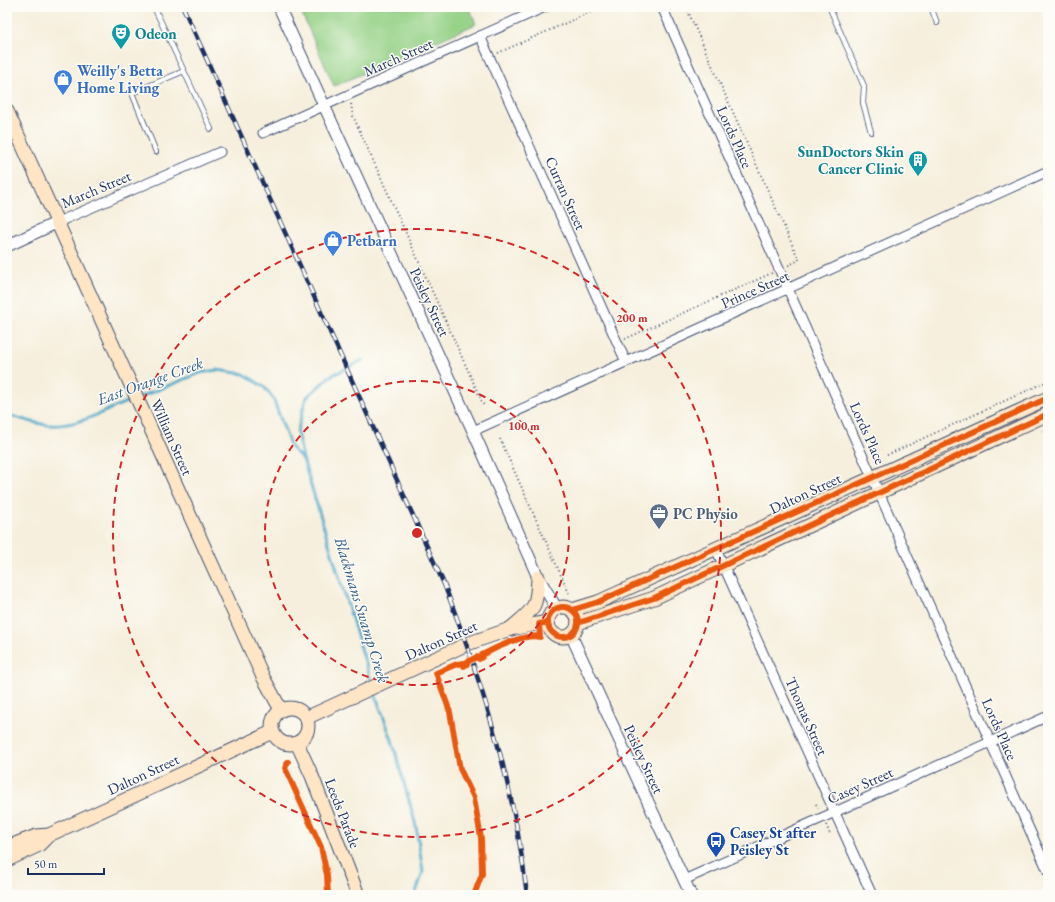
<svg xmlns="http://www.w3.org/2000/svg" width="1055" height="902" font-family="'EB Garamond',serif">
	<rect width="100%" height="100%" fill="#fdfcf7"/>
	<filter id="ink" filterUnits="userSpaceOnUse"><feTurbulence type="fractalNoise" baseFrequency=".025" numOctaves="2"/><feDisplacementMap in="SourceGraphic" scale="8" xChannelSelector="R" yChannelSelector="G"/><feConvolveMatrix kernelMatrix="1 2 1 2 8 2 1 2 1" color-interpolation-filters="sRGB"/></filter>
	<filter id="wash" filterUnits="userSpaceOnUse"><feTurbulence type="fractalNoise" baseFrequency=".012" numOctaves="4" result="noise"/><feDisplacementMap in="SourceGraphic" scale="16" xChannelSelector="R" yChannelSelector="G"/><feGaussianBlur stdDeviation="0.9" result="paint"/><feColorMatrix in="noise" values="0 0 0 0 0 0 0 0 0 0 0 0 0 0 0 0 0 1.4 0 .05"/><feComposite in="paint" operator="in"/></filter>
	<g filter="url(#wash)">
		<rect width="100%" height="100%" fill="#f6efdd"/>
		<polygon fill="#94d186" stroke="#588072" points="299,7 469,7 476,24 334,86"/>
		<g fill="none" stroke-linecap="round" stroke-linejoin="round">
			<g stroke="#4ca9ca" stroke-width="3">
				<polyline points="363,360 329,377 306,398 297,432 303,459 372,684"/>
				<polyline points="140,397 200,373 217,370 244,374 264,387 273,398 291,448 303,459"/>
				<path d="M7 415C20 418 35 424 49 425 78 427 107 410 133 399"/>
				<polyline points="374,691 392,740 416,826 423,872 415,895"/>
			</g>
		</g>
	</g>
	<g filter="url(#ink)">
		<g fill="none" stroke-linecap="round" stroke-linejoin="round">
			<defs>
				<g id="service">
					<polyline points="154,7 211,129"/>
					<polyline points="832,7 831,11 864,86 863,103 871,132"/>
					<polyline points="931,7 937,23"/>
					<polyline points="156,152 132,93 184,71"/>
				</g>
				<g id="minor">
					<polyline points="662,7 1048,871"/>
					<polyline points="480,36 626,362"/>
					<polyline points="263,133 545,7"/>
					<polyline points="58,222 220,152"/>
					<polyline points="473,431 1048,171"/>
					<polyline points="716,549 872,895"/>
					<polyline points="684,880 1048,716"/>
				</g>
				<g id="tertiary">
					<polyline points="279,7 473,431 538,577 557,609"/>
					<polyline points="7,246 58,222"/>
					<polyline points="571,635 691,895"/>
				</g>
				<g id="secondary">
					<polyline points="7,111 263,677 281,710"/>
					<circle cx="563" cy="622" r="15"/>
					<polyline points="572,610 598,602 1048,398"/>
					<polyline points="578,623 654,598 1048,414"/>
					<path d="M510 629C534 608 537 610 538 577"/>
					<circle cx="290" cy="726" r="18"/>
					<polyline points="306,718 467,644 510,629 548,622"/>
					<polyline points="297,743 312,776 358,895"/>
					<polyline points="7,847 36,836 49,835 272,732"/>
					<polyline points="7,860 39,845 49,835"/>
				</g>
			</defs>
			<use href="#service" stroke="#3c4c71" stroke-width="6"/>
			<use href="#minor" stroke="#3c4c71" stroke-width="11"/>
			<use href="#tertiary" stroke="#3c4c71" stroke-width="13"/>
			<use href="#secondary" stroke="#3c4c71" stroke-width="15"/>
			<g stroke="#3c4c71" stroke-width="2" stroke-dasharray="1 3" stroke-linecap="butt">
				<polyline points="686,7 799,260 787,266"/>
				<polyline points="498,53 602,7"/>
				<polyline points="351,104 353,116 484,406"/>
				<polyline points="625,339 772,273"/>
				<polyline points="1042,431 1048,428"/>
				<polyline points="500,439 569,593"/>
				<polyline points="887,455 1048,381"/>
				<polyline points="816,804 819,810"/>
				<polyline points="826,825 830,834"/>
			</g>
			<use href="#service" stroke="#fff" stroke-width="4.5"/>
			<use href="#minor" stroke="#fff" stroke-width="9"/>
			<use href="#tertiary" stroke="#fff" stroke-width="11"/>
			<use href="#secondary" stroke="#fde5c5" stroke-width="13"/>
			<defs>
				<path id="rail" d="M183 7 444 584C483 685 515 788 527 895"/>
			</defs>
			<use href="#rail" stroke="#1b2f5e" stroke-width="4.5"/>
			<use href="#rail" stroke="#fdfcf7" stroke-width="3" stroke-dasharray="9" stroke-linecap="butt"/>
			<defs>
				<g id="cycleway">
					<circle cx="563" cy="622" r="15"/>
					<polyline points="572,610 598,602 1048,398"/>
					<polyline points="578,623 654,598 1048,414"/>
					<polyline points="288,762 285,768 321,847 327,875 328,895"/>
					<path d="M474 895 482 874 481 838 474 798 460 769 450 712 436 673 457 664 463 663 464 666 467 664V662L477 657 479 659 482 657V655C495 648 526 633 540 637L539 624 548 622"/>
				</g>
			</defs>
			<use href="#cycleway" stroke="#fdfcf7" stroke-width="8"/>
			<use href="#cycleway" stroke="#e8590c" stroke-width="6"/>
		</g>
	</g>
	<g fill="none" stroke="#d62828" stroke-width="2" stroke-dasharray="7 5">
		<circle cx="417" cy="533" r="152"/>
		<circle cx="417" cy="533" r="304"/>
	</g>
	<defs>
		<symbol id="theatre-pin" viewBox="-11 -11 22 30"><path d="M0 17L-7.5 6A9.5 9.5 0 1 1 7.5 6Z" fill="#0f9aa8" stroke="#fdfcf7"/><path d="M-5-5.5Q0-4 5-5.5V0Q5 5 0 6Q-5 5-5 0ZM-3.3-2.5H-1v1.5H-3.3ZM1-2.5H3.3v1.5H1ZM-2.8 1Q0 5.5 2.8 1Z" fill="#fff"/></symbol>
		<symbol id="shop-pin" viewBox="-11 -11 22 30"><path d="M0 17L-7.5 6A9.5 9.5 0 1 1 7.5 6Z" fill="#3f7fe0" stroke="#fdfcf7"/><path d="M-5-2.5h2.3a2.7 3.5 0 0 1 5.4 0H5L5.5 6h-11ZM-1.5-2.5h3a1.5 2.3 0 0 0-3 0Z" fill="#fff"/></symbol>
		<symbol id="building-pin" viewBox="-11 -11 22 30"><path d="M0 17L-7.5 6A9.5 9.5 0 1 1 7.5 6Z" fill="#0f9aa8" stroke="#fdfcf7"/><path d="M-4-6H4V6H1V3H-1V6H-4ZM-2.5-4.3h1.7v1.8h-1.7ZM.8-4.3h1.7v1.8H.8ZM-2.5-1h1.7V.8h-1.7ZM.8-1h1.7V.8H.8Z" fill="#fff"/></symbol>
		<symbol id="office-pin" viewBox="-11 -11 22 30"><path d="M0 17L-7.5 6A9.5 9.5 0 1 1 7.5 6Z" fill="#5c6f8a" stroke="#fdfcf7"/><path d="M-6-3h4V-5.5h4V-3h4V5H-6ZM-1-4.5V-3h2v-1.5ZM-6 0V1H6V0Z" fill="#fff"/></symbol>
		<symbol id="bus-pin" viewBox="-11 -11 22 30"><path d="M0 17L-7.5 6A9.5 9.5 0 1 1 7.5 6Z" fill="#1a4fb4" stroke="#fdfcf7"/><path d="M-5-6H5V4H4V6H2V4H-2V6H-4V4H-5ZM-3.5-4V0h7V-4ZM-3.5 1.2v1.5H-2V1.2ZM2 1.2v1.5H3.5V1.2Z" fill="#fff"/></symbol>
	</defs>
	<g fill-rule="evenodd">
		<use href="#theatre-pin" x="110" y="22" width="22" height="30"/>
		<use href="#shop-pin" x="52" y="68" width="22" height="30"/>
		<use href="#building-pin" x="907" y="149" width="22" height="30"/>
		<use href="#shop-pin" x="322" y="229" width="22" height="30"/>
		<use href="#office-pin" x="648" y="502" width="22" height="30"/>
		<use href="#bus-pin" x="705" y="830" width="22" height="30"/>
	</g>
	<g text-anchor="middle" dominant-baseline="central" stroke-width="3" stroke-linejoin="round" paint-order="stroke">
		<g font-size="15" font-weight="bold" fill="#0d838f" stroke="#fdfcf7" text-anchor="start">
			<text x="135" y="33">Odeon</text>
			<text x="904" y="151" text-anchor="end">SunDoctors Skin<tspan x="904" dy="17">Cancer Clinic</tspan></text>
		</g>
		<g font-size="15" fill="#1b2f5e" stroke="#fdfcf7">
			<text transform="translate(398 57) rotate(-24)">March Street</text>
			<text transform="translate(735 137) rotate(66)">Lords Place</text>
			<text transform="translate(96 189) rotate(-23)">March Street</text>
			<text transform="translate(566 193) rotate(66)">Curran Street</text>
			<text transform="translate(755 289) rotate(-24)">Prince Street</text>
			<text transform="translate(430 302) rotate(65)">Peisley Street</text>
			<text transform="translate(868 433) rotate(66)">Lords Place</text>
			<text transform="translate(172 437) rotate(66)">William Street</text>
			<text transform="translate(805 493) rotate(-25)">Dalton Street</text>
			<text transform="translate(441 640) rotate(-24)">Dalton Street</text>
			<text transform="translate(807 716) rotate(66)">Thomas Street</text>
			<text transform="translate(1000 729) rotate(66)">Lords Place</text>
			<text transform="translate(644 759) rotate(65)">Peisley Street</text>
			<text transform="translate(143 774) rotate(-25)">Dalton Street</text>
			<text transform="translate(860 785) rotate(-24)">Casey Street</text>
			<text transform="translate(343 813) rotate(69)">Leeds Parade</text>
		</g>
		<g font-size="15" font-weight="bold" fill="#366cbe" stroke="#fdfcf7" text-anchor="start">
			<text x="77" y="70">Weilly's Betta<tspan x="77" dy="17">Home Living</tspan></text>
			<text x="347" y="240">Petbarn</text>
		</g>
		<g font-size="15" font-weight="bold" fill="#4e5e75" stroke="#fdfcf7" text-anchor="start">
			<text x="673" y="513">PC Physio</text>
		</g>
		<g font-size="15" font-weight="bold" fill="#164399" stroke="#fdfcf7" text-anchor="start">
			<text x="730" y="832">Casey St after<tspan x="730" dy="17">Peisley St</tspan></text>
		</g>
		<g font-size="16" font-style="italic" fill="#2c5a84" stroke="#fdfcf7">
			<text transform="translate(150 381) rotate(-20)">East Orange Creek</text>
			<text transform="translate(362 610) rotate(73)">Blackmans Swamp Creek</text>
		</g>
	</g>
	<circle cx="417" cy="533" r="6" fill="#d62828" stroke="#fdfcf7" stroke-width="2"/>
	<g font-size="12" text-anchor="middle" font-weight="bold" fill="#d62828" stroke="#fdfcf7" stroke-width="3" stroke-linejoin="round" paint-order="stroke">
		<text x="632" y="322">200 m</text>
		<text x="524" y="430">100 m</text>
	</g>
	<rect width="1055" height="902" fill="none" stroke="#fdfcf7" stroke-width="24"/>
	<path d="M28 868v6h76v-6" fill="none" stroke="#1b2f5e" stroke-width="2"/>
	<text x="34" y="868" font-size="12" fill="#1b2f5e" stroke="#fdfcf7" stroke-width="3" paint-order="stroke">50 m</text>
</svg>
